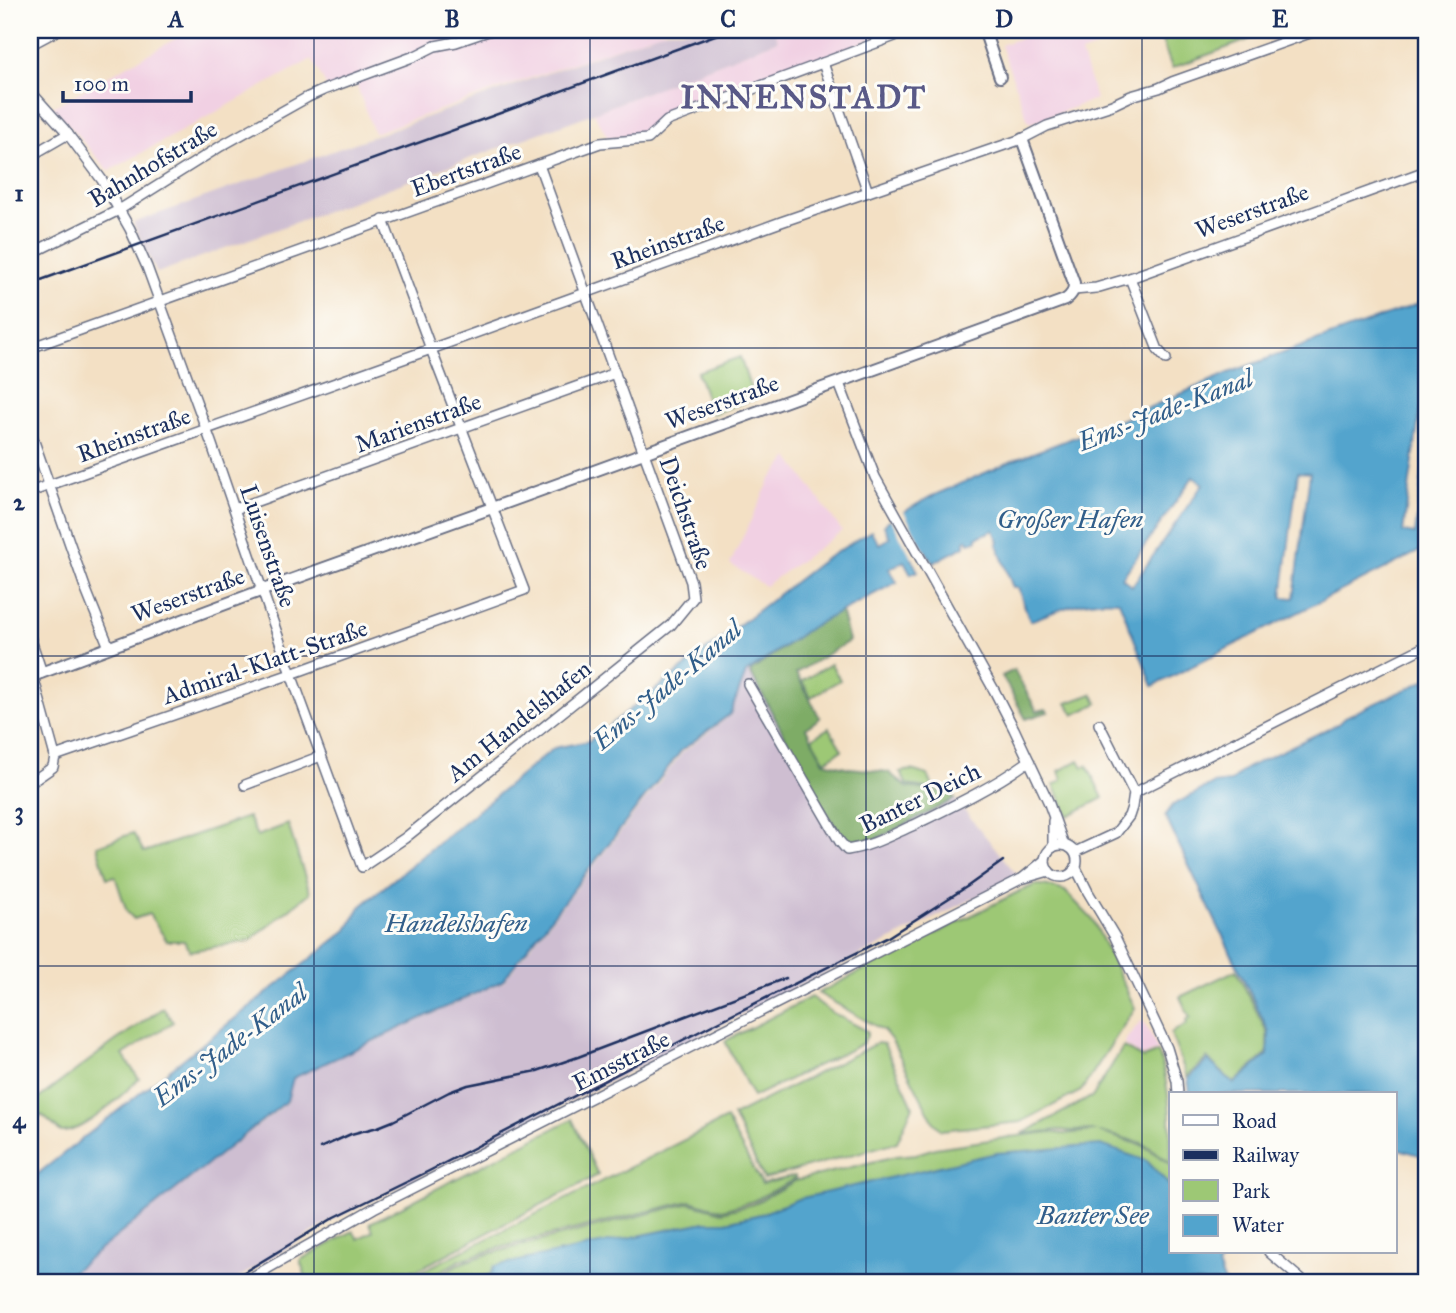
<svg xmlns="http://www.w3.org/2000/svg" width="1456" height="1313" font-family="'IM FELL Great Primer',serif">
	<rect width="100%" height="100%" fill="#fdfcf7"/>
	<filter id="ink" filterUnits="userSpaceOnUse"><feTurbulence type="fractalNoise" baseFrequency=".0143" numOctaves="2"/><feDisplacementMap in="SourceGraphic" scale="14" xChannelSelector="R" yChannelSelector="G"/><feConvolveMatrix kernelMatrix="1 2 1 2 8 2 1 2 1" color-interpolation-filters="sRGB"/></filter>
	<filter id="wash" filterUnits="userSpaceOnUse"><feTurbulence type="fractalNoise" baseFrequency=".00686" numOctaves="4" result="noise"/><feDisplacementMap in="SourceGraphic" scale="28" xChannelSelector="R" yChannelSelector="G"/><feGaussianBlur stdDeviation="1.57" result="paint"/><feColorMatrix in="noise" values="0 0 0 0 0 0 0 0 0 0 0 0 0 0 0 0 0 1.4 0 .05"/><feComposite in="paint" operator="in"/></filter>
	<g filter="url(#wash)">
		<rect width="100%" height="100%" fill="#f3e0c4"/>
		<g fill="#f1d0e3">
			<polygon points="191,30 667,30 374,133 355,81 329,91 312,59 109,171 53,107"/>
			<polygon points="774,30 893,30 791,71 658,120 638,137 608,138 594,113 778,40"/>
			<polygon points="1043,30 1107,30 1112,42 1081,53 1096,99 1031,123 1028,121 1001,45"/>
			<polygon points="789,457 842,531 765,586 730,564 770,480"/>
			<polygon points="1141,1021 1145,1023 1158,1050 1143,1056 1124,1045 1127,1038"/>
		</g>
		<g fill="#cebed1">
			<polygon points="667,30 774,30 778,40 594,113 157,273 133,223"/>
			<polygon points="750,672 841,839 865,845 955,799 1018,876 331,1221 230,1283 59,1283 288,1102 293,1079 503,982 682,753 731,715 746,674"/>
		</g>
		<g fill="#9dc875" stroke="#5c7c6a" stroke-width="2">
			<polygon points="1158,30 1275,30 1172,68"/>
			<polygon points="740,357 754,399 712,414 697,372"/>
			<polygon points="831,664 840,680 811,697 802,681"/>
			<polygon points="1092,694 1098,703 1074,715 1067,703"/>
			<polygon points="829,728 842,750 825,761 811,739"/>
			<polygon points="1079,760 1083,767 1087,765 1103,798 1068,816 1054,785 1062,780 1059,771"/>
			<polygon points="911,770 928,775 934,789 907,785 900,772"/>
			<polygon points="248,817 257,836 288,824 310,893 249,941 190,951 184,941 167,941 149,914 134,919 127,912 115,876 107,878 97,846 133,833 144,852"/>
			<polygon points="1035,885 1044,885 1065,891 1093,920 1135,1008 1081,1091 1021,1122 941,1130 934,1123 892,1041 884,1031 818,993 1018,892"/>
			<polygon points="1236,970 1267,1032 1267,1054 1234,1083 1207,1058 1187,1077 1171,1034 1174,1031 1187,1024 1186,1020 1190,1018 1180,997"/>
			<polygon points="811,997 831,1012 867,1031 867,1036 862,1044 753,1097 725,1041"/>
			<path d="M163 1008 173 1022 123 1055 139 1079C121 1095 85 1133 61 1132L42 1115 30 1125V1105L114 1042Z"/>
			<polygon points="877,1043 884,1044 913,1106 897,1142 764,1179 733,1116"/>
			<path d="M1123 1047 1143 1058 1158 1052C1171 1087 1171 1125 1171 1163L1148 1146 1139 1142 1099 1132 1144 1146 1171 1165V1187L1147 1161 761 1214 726 1222H705L495 1266 491 1275 460 1283H425L433 1280 458 1264 488 1254 690 1203 722 1212 753 1204 795 1181 896 1156 916 1154 935 1148 1010 1137 1050 1132 1063 1134 1094 1131 1092 1130 1070 1131 1058 1130 1022 1134 1093 1096Z"/>
			<polygon points="572,1119 598,1175 417,1270 396,1270 383,1283 308,1283 300,1260 353,1231 358,1239 373,1231 370,1223"/>
			<polygon points="726,1119 762,1184 795,1176 795,1179 753,1201 722,1210 690,1201 499,1248 460,1260 426,1280 424,1278 406,1282 406,1279"/>
		</g>
		<g fill="#7eac66" stroke="#4c6e62" stroke-width="2">
			<polygon points="841,611 849,641 796,673 820,718 806,728 824,762 850,768 888,772 907,787 949,792 955,799 865,845 849,847 841,839 750,672 811,627"/>
			<polygon points="1014,670 1037,711 1046,709 1048,712 1026,719 1002,676"/>
		</g>
		<g fill="#52a4cd" stroke="#366a96" stroke-width="2" fill-rule="evenodd">
			<path d="M1426 301V411L1420 410 1403 532 1415 534 1426 445V548L1153 686 1119 601C1086 598 1061 609 1030 621L1018 588H1013L997 544 999 542 994 530 977 537V540L969 543 968 540H965V546L933 563 925 550 911 557 918 571 911 574 904 561 889 569 897 582 811 627 746 673 730 714 681 751 502 981 293 1078 287 1101 58 1283H30V1180L347 930 360 907 554 748 589 741 822 561 871 531 879 544 890 538 884 526 888 521 930 497 1017 459 1123 419 1231 372ZM1298 472 1310 473 1294 598 1282 597ZM1193 477 1203 484 1132 586 1122 578Z"/>
			<polygon points="1426,680 1426,1157 1395,1148 1395,1094 1190,1094 1188,1079 1208,1060 1234,1084 1268,1055 1269,1032 1165,816 1173,805 1213,784 1230,782 1246,768 1338,724 1345,717"/>
			<polygon points="1101,1145 1147,1161 1171,1187 1171,1252 1231,1252 1218,1266 1225,1283 460,1283 491,1275 494,1266 705,1222 726,1222 761,1214 798,1199 996,1153"/>
		</g>
		<polygon fill="#f3e0c4" points="902,508 932,564 930,565 924,554 915,559 922,570 919,571 889,516"/>
	</g>
	<g filter="url(#ink)">
		<g fill="none" stroke-linecap="round" stroke-linejoin="round">
			<defs>
				<g id="minor">
					<polyline points="30,45 58,30"/>
					<polyline points="823,63 868,192"/>
					<polyline points="30,91 64,129 102,180 130,229 147,267 211,442 291,674 362,867 405,838 671,625 693,598 691,582 539,165"/>
					<polyline points="30,156 68,134"/>
					<polyline points="30,254 119,210 221,146 308,97 326,89 415,56 435,46 456,42 491,30"/>
					<polyline points="1130,278 1158,350 1166,359"/>
					<polyline points="1074,290 1096,288 1130,278 1426,171"/>
					<polyline points="30,348 600,143 648,139 667,121 911,30"/>
					<polyline points="839,383 875,477 994,690 1014,729 1048,801 1064,845"/>
					<polyline points="30,430 86,590 109,647"/>
					<polyline points="30,492 431,349 781,222 1022,139 1047,126 1112,105 1131,96 1159,88 1172,82 1318,30"/>
					<polyline points="235,509 615,373"/>
					<polyline points="30,637 42,673"/>
					<polyline points="33,676 55,756"/>
					<path d="M748 684 840 842 847 850C872 846 891 835 914 825 953 806 993 787 1029 761"/>
					<polyline points="30,783 53,767 55,756 291,674 524,590 431,349 383,220"/>
					<polyline points="245,785 321,756"/>
					<polyline points="1134,793 1426,646"/>
					<polyline points="1053,821 1053,847"/>
					<circle cx="1061" cy="861" r="16"/>
					<polyline points="1075,852 1116,833 1129,816 1132,807 1134,793 1099,724"/>
					<polyline points="1076,868 1088,892 1115,937 1167,1048 1177,1081 1178,1094"/>
					<polyline points="1023,878 1045,860"/>
					<polyline points="1269,1252 1305,1283"/>
					<polyline points="242,1283 374,1208 1021,879 1049,871"/>
				</g>
				<g id="tertiary">
					<polyline points="984,30 1000,77"/>
					<path d="M30 677 263 590 492 508 1065 300C1072 295 1074 291 1074 283L1022 139"/>
				</g>
			</defs>
			<use href="#minor" stroke="#676d82" stroke-width="12"/>
			<use href="#tertiary" stroke="#676d82" stroke-width="14"/>
			<use href="#minor" stroke="#fff" stroke-width="9"/>
			<use href="#tertiary" stroke="#fff" stroke-width="10"/>
			<g stroke="#1b2f5e" stroke-width="2.5">
				<polyline points="30,284 729,30"/>
				<polyline points="320,1148 351,1134 378,1127 393,1121 449,1092 468,1085 537,1071 578,1057 786,978"/>
				<polyline points="226,1283 335,1217 429,1171 714,1024 888,937 968,886 1003,861"/>
			</g>
		</g>
	</g>
	<path fill="none" stroke="#1b2f5e" stroke-width="2" stroke-opacity="0.55" d="M314 30V1283M590 30V1283M866 30V1283M1142 30V1283M30 348H1426M30 656H1426M30 966H1426"/>
	<g text-anchor="middle" dominant-baseline="central" stroke-width="6" stroke-linejoin="round" paint-order="stroke">
		<g font-size="24" fill="#1b2f5e" stroke="#fdfcf7">
			<text transform="translate(153 164) rotate(-31)">Bahnhofstraße</text>
			<text transform="translate(466 170) rotate(-20)">Ebertstraße</text>
			<text transform="translate(1252 211) rotate(-20)">Weserstraße</text>
			<text transform="translate(668 242) rotate(-20)">Rheinstraße</text>
			<text transform="translate(722 402) rotate(-20)">Weserstraße</text>
			<text transform="translate(418 423) rotate(-20)">Marienstraße</text>
			<text transform="translate(134 435) rotate(-20)">Rheinstraße</text>
			<text transform="translate(686 513) rotate(71)">Deichstraße</text>
			<text transform="translate(268 546) rotate(71)">Luisenstraße</text>
			<text transform="translate(188 595) rotate(-20)">Weserstraße</text>
			<text transform="translate(265 662) rotate(-19)">Admiral-Klatt-Straße</text>
			<text transform="translate(519 721) rotate(-39)">Am Handelshafen</text>
			<text transform="translate(920 798) rotate(-26)">Banter Deich</text>
			<text transform="translate(621 1061) rotate(-27)">Emsstraße</text>
		</g>
		<g font-size="26" font-style="italic" fill="#315e8a" stroke="#fdfcf7">
			<text transform="translate(1165 410) rotate(-21)">Ems-Jade-Kanal</text>
			<text x="1070" y="519">Großer Hafen</text>
			<text transform="translate(667 685) rotate(-40)">Ems-Jade-Kanal</text>
			<text x="456" y="923">Handelshafen</text>
			<text transform="translate(230 1045) rotate(-37)">Ems-Jade-Kanal</text>
			<text x="1093" y="1215">Banter See</text>
		</g>
		<g font-size="32" font-weight="bold" letter-spacing="2" fill="#595987" stroke="#fdfcf7">
			<text x="804" y="97">INNENSTADT</text>
		</g>
	</g>
	<rect width="1456" height="1313" fill="none" stroke="#fdfcf7" stroke-width="77"/>
	<rect x="1169" y="1092" width="228" height="161" fill="#fdfcf7" stroke="#a3aaba" stroke-width="2"/>
	<rect x="1183" y="1115" width="35" height="10" fill="#ffffff" stroke="#a3aaba" stroke-width="2"/>
	<text x="1232" y="1128" font-size="21" fill="#1b2f5e">Road</text>
	<rect x="1183" y="1150" width="35" height="10" fill="#1b2f5e" stroke="#a3aaba" stroke-width="2"/>
	<text x="1232" y="1162" font-size="21" fill="#1b2f5e">Railway</text>
	<rect x="1183" y="1180" width="35" height="21" fill="#9dc875" stroke="#a3aaba" stroke-width="2"/>
	<text x="1232" y="1198" font-size="21" fill="#1b2f5e">Park</text>
	<rect x="1183" y="1215" width="35" height="21" fill="#52a4cd" stroke="#a3aaba" stroke-width="2"/>
	<text x="1232" y="1232" font-size="21" fill="#1b2f5e">Water</text>
	<path d="M63 91v10h128v-10" fill="none" stroke="#1b2f5e" stroke-width="3.5"/>
	<text x="74" y="91" font-size="21" fill="#1b2f5e" stroke="#fdfcf7" stroke-width="5" paint-order="stroke">100 m</text>
	<rect x="38" y="38" width="1380" height="1236" fill="none" stroke="#1b2f5e" stroke-width="2.5"/>
	<g font-size="23" text-anchor="middle" font-weight="bold" fill="#1b2f5e">
		<text x="176" y="27">A</text>
		<text x="452" y="27">B</text>
		<text x="728" y="27">C</text>
		<text x="1004" y="27">D</text>
		<text x="1280" y="27">E</text>
		<text x="19" y="201">1</text>
		<text x="19" y="510">2</text>
		<text x="19" y="819">3</text>
		<text x="19" y="1128">4</text>
	</g>
</svg>
